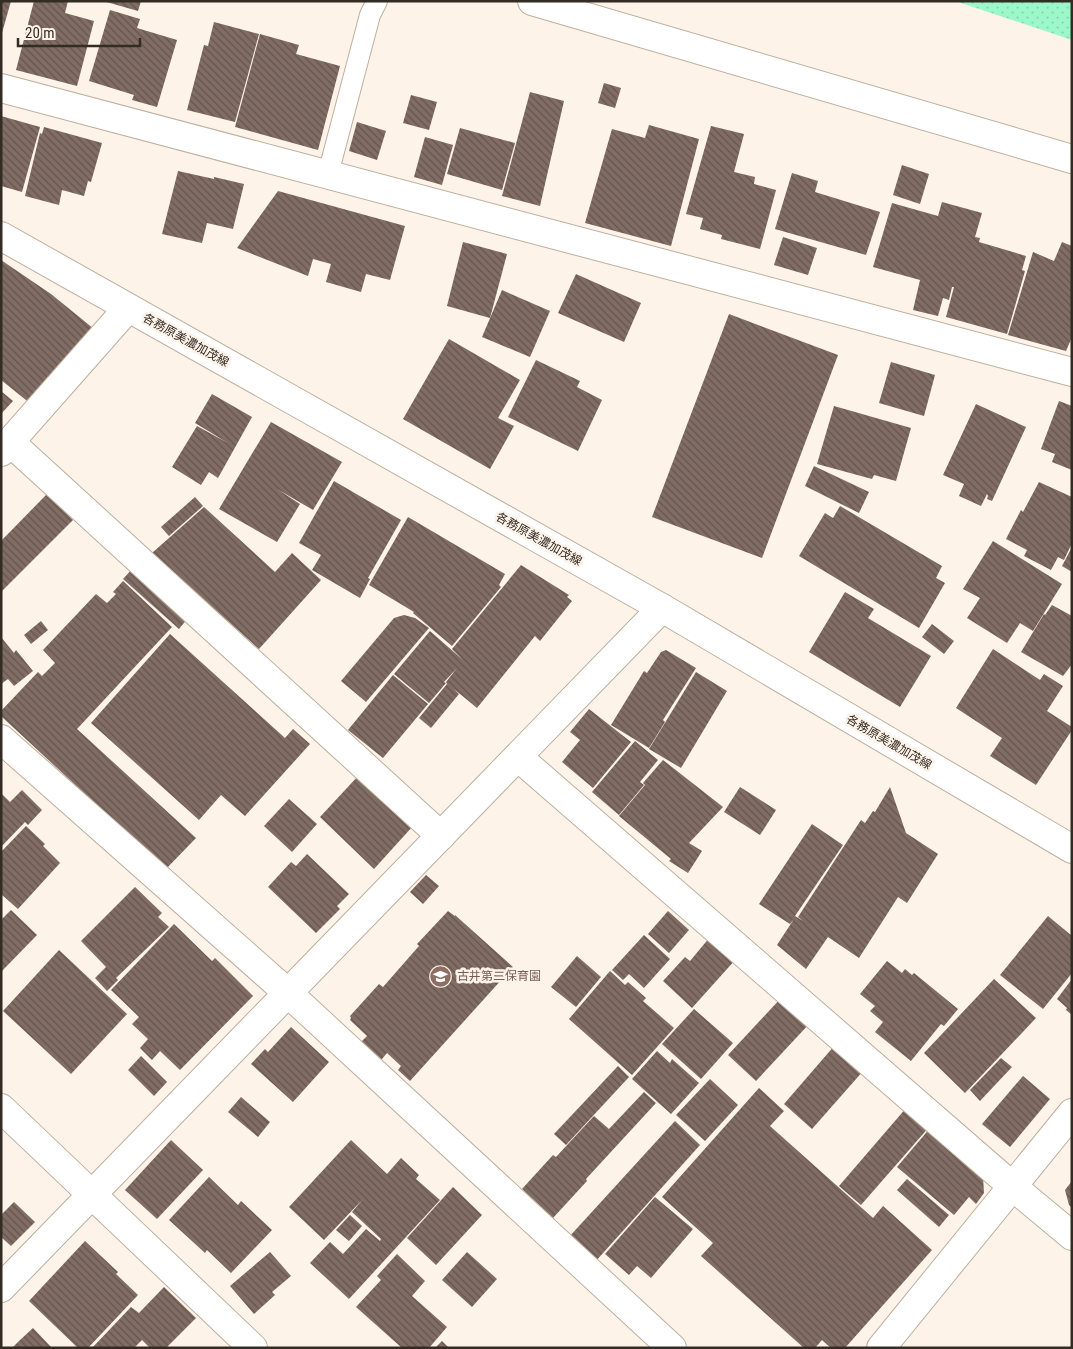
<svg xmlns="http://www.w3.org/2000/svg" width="1073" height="1349" font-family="'Roboto Condensed','Noto Sans JP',sans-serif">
	<defs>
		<pattern id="park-dots" width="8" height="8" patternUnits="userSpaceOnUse" patternTransform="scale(1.25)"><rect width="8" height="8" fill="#9cf8ca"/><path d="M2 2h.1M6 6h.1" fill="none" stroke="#87d5ad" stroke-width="1.8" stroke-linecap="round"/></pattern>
		<pattern id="building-back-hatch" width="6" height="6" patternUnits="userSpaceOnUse" patternTransform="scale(1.25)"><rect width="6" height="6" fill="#816d64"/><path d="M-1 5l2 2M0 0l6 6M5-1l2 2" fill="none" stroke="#64554e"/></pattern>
	</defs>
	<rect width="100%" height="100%" fill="#fdf3e9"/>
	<polygon fill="url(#park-dots)" points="955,1 1072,1 1072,40"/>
	<g fill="url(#building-back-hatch)">
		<polygon points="1,1 11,1 2,33 1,33"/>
		<polygon points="34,1 68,1 65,13 94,21 77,86 16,70"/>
		<polygon points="103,1 141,1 138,11"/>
		<polygon points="110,10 140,19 137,28 177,40 157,107 132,100 134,95 89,81"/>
		<polygon points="214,22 259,34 235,122 187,110 204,45 208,46"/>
		<polygon points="260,34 299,45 296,54 340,66 318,150 235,127"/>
		<polygon points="604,83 621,88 615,108 598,103"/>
		<polygon points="530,92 564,101 540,206 502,196"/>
		<polygon points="411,95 437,102 429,130 403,123"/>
		<polygon points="1,116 40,127 22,192 1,186"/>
		<polygon points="357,122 386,131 377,160 349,151"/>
		<polygon points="649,125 699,139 671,246 585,223 612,129 645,138"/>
		<polygon points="711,126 744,134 734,172 755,177 754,184 776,190 760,249 721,239 722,235 700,229 703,218 686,214"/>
		<polygon points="44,127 102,143 91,182 88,181 84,196 62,190 59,205 25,196 40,133 42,134"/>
		<polygon points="460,128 515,143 502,190 447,174"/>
		<polygon points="425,137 453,145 442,185 414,177"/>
		<polygon points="902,165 929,174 920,204 893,195"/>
		<polygon points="178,171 214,179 214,177 244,184 233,229 207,223 202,243 162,234"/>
		<polygon points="792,173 818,181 815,192 880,212 866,255 775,229"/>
		<polygon points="278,191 405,226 390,280 366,274 361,292 326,282 331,264 313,259 308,276 237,248"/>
		<polygon points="942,202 982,213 975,237 980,238 979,242 1026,256 1022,270 1025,271 1007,334 946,317 954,287 952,287 949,300 943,298 938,316 913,310 920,280 873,267 892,203 938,216"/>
		<polygon points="783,237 817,248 808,275 774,265"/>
		<polygon points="463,242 507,254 490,318 447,306"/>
		<polygon points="1062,242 1072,246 1072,337 1066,351 1008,335 1033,252 1054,261"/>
		<polygon points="1,260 51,294 94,329 31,404 1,380"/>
		<polygon points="576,274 641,303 624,342 558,313"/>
		<polygon points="502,290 550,311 530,357 482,337"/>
		<polygon points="729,314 838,355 762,558 652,517"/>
		<polygon points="449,339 520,380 498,418 514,426 490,469 403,419"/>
		<polygon points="536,360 580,381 577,387 602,400 578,451 508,417"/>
		<polygon points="891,362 935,375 924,416 879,403"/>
		<polygon points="1,391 13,401 1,414"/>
		<polygon points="212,394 252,417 218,478 209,472 201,485 172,467 197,426 228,443 195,423"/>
		<polygon points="1059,401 1072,406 1072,470 1052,462 1055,454 1041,449"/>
		<polygon points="976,404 1026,427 992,501 987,499 988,496 987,494 981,506 959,496 964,484 943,475"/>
		<polygon points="834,406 911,428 896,481 874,475 872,479 817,464"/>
		<polygon points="271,422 342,462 313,510 277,489 300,504 277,542 219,509"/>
		<polygon points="814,466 869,492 859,513 805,486"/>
		<polygon points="334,481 401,520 368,578 370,579 360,598 312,570 321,555 299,543"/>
		<polygon points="1039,482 1072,497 1072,543 1064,560 1058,557 1051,570 1024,556 1027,550 1006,539 1021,510 1023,512"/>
		<polygon points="47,494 73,520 1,592 1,541"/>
		<polygon points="195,497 203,506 169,536 161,527"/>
		<polygon points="840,506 942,566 936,578 945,583 919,628 799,556 825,513 833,518"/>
		<polygon points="204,507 275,572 292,553 321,580 259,649 152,553"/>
		<polygon points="408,517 505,574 499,585 501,587 452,646 413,613 414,612 369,585"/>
		<polygon points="993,541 1062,584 1033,631 1020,623 1007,643 967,618 980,598 963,589"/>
		<polygon points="1072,547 1072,572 1062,566"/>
		<polygon points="521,565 569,595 567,597 572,601 540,641 535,636 477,708 454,689 459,694 431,728 419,718 447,684 446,682 457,668 444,682 446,683 429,703 394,674 430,631 463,660 452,649"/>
		<polygon points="133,568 188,618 179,629 123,579"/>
		<polygon points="123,581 172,627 77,729 196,838 166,869 1,716 1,711 38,672 42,676 55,663 43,650 96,594 107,603 116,594 113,592"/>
		<polygon points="845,592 874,609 868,618 931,656 900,707 809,652"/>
		<polygon points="1052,605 1072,616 1072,664 1063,676 1021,652 1044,614 1045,615"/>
		<polygon points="404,615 415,618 429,628 366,702 341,681 394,618"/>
		<polygon points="41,621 48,630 31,644 24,635"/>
		<polygon points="932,624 954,641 944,654 922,637"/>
		<polygon points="170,634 285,738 293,729 310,744 245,816 221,795 199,820 91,723"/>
		<polygon points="1,637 14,653 16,650 33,671 14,686 8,679 1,684"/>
		<polygon points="993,649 1040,680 1044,674 1063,686 1047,711 1072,727 1072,730 1036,785 990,756 1002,738 956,708"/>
		<polygon points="666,650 696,668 663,720 665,722 649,748 611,725 644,671 647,673 661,652"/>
		<polygon points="696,672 727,691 681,768 649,749"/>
		<polygon points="393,675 428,704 383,758 348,730"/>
		<polygon points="589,709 631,742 593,788 562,762 580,740 570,732"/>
		<polygon points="635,741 658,760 640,782 644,785 619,815 592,792"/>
		<polygon points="663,760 723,807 689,843 702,851 688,873 669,861 671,859 619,816 645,785 643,783"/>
		<polygon points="359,775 413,826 374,869 320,817"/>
		<polygon points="740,787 776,810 760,835 724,812"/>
		<polygon points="890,787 906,833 938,854 907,903 898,897 859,958 828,937 806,969 777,945 794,919 790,924 759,904 812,824 843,845 795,916 803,921 798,917 861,820 865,823 873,811 875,812"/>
		<polygon points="22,790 42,810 28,825 25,822 1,847 1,793 10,802"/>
		<polygon points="289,799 317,824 292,852 264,826"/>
		<polygon points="26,826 45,844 43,846 60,863 18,909 1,894 1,852"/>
		<polygon points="307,854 349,894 337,906 340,909 316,933 268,887 291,862 296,866"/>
		<polygon points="426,875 439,886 423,904 410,892"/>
		<polygon points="135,887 162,913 158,917 169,927 116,978 118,980 107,991 95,978 106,967 81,941"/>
		<polygon points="11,910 37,935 1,972 1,920"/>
		<polygon points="448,911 455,916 455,915 513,967 410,1081 398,1070 401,1066 387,1053 377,1065 357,1046 367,1036 350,1020 351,1018 350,1016 379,984 383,987 419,946 417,944"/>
		<polygon points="668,911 689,930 669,953 648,934"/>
		<polygon points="1048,916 1072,936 1072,973 1043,1009 1000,975"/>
		<polygon points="174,924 212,961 215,958 253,996 180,1070 160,1051 152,1060 140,1048 148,1039 132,1024 139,1017 111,990"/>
		<polygon points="644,935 670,959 644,988 629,974 623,980 612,970"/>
		<polygon points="710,937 736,959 692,1008 663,981 685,957 690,961"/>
		<polygon points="59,950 127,1014 71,1074 3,1011"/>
		<polygon points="577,956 601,977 576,1007 551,987"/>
		<polygon points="887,961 902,973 905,969 912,975 914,973 958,1009 944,1026 941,1024 911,1061 875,1032 883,1022 870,1011 875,1006 860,994"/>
		<polygon points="610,971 625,985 628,982 646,998 643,1001 674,1028 632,1075 569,1019"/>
		<polygon points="994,979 1036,1018 965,1093 924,1053"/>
		<polygon points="1072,979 1072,1015 1066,1010 1067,1008 1057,999"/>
		<polygon points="782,997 810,1023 756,1081 728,1055"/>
		<polygon points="694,1009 733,1043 701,1079 662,1044"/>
		<polygon points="291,1027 329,1062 293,1102 251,1064 265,1049 268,1052"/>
		<polygon points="835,1045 864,1070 812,1129 784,1104"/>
		<polygon points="657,1051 670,1063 672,1059 699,1083 671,1114 632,1079"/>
		<polygon points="141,1056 167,1082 154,1096 128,1070"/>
		<polygon points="1001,1058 1012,1067 980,1101 970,1090"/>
		<polygon points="618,1066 629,1077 566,1145 554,1134"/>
		<polygon points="1023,1076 1050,1099 1010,1147 982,1124"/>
		<polygon points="710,1079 738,1105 705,1141 676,1115"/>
		<polygon points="759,1088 784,1111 770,1126 873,1218 883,1206 932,1250 845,1348 831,1348 822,1340 815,1348 804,1348 701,1256 713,1243 662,1197"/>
		<polygon points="644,1092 656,1103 586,1179 587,1181 553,1218 522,1189 553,1155 556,1157 594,1116 609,1129"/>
		<polygon points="241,1097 270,1122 258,1137 228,1112"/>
		<polygon points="907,1107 930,1126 861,1205 839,1186"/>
		<polygon points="675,1121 700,1145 595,1262 569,1237"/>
		<polygon points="931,1127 983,1176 984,1193 976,1204 969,1197 954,1215 897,1167"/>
		<polygon points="171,1140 203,1170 157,1219 125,1190"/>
		<polygon points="351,1140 387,1174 401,1158 419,1175 416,1179 440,1200 349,1299 310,1263 330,1242 343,1254 366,1229 380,1241 381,1239 352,1212 363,1199 324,1240 289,1207"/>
		<polygon points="209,1177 238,1205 241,1201 272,1230 231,1273 207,1250 205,1253 169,1220"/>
		<polygon points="907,1179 949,1215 939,1227 897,1190"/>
		<polygon points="1072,1181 1072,1208 1069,1205 1065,1190"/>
		<polygon points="453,1187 482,1215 436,1265 407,1238"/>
		<polygon points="655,1197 693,1229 651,1278 637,1266 629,1275 605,1254"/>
		<polygon points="14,1202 35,1222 11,1246 1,1237 1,1215"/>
		<polygon points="350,1215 362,1226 349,1241 336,1230"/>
		<polygon points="85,1241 118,1272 116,1274 138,1295 88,1348 78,1348 29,1301"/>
		<polygon points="270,1252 291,1276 272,1292 275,1295 254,1314 230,1286"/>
		<polygon points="467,1252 497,1279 472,1307 442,1280"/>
		<polygon points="397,1254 425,1281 412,1296 447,1327 429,1348 402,1348 356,1307 381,1280 377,1276"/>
		<polygon points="164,1287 196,1318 166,1348 150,1348 142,1340 134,1348 92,1348 131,1307 139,1313"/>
		<polygon points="33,1328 52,1348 12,1348 19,1341"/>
		<polygon points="442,1341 449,1348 435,1348"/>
	</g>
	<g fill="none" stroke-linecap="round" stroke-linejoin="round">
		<defs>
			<polyline id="lane" points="328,174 370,15 377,1"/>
			<g id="street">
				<polyline points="532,1 1072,159"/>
				<polyline points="10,442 441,836"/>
				<polyline points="1,452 128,308"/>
				<polyline points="1,739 288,993 672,1348"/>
				<polyline points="518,757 1012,1186 1072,1236"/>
				<polyline points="1,1108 253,1348"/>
				<polyline points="1,1288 662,608"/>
			</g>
			<g id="secondary">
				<polyline points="1,88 1072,372"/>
				<polyline points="1,236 662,608 1072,849"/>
				<polyline points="881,1348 1072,1113"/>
			</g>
		</defs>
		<use href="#lane" stroke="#beaf9e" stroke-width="22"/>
		<use href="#street" stroke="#beaf9e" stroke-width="30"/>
		<use href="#secondary" stroke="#beaf9e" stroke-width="30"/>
		<use href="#lane" stroke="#fff" stroke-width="20"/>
		<use href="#street" stroke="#fff" stroke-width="28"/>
		<use href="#secondary" stroke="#fff" stroke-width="28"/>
	</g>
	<defs>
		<symbol id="school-disc" viewBox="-11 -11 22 22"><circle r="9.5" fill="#8d6e63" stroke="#fdf3e9"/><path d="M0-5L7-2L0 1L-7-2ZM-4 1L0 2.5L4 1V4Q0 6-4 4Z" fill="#fff"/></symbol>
	</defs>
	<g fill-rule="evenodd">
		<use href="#school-disc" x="428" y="964" width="25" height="25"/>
	</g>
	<g text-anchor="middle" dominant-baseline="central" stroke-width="5" stroke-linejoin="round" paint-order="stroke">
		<g font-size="12" fill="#322c25" stroke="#fdf3e9">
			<text transform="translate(186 340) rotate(29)">各務原美濃加茂線</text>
			<text transform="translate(539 539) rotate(29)">各務原美濃加茂線</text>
			<text transform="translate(889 742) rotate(30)">各務原美濃加茂線</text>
		</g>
		<g font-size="12" fill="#785e54" stroke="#fdf3e9" text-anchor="start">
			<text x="457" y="976">古井第二保育園</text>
		</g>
	</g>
	<rect width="1073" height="1349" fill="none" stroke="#322c25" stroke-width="5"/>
	<path d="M18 38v8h122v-8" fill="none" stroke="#322c25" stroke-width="2.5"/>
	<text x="25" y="38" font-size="15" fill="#322c25" stroke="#fdf3e9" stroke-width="4" paint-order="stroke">20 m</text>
</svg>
